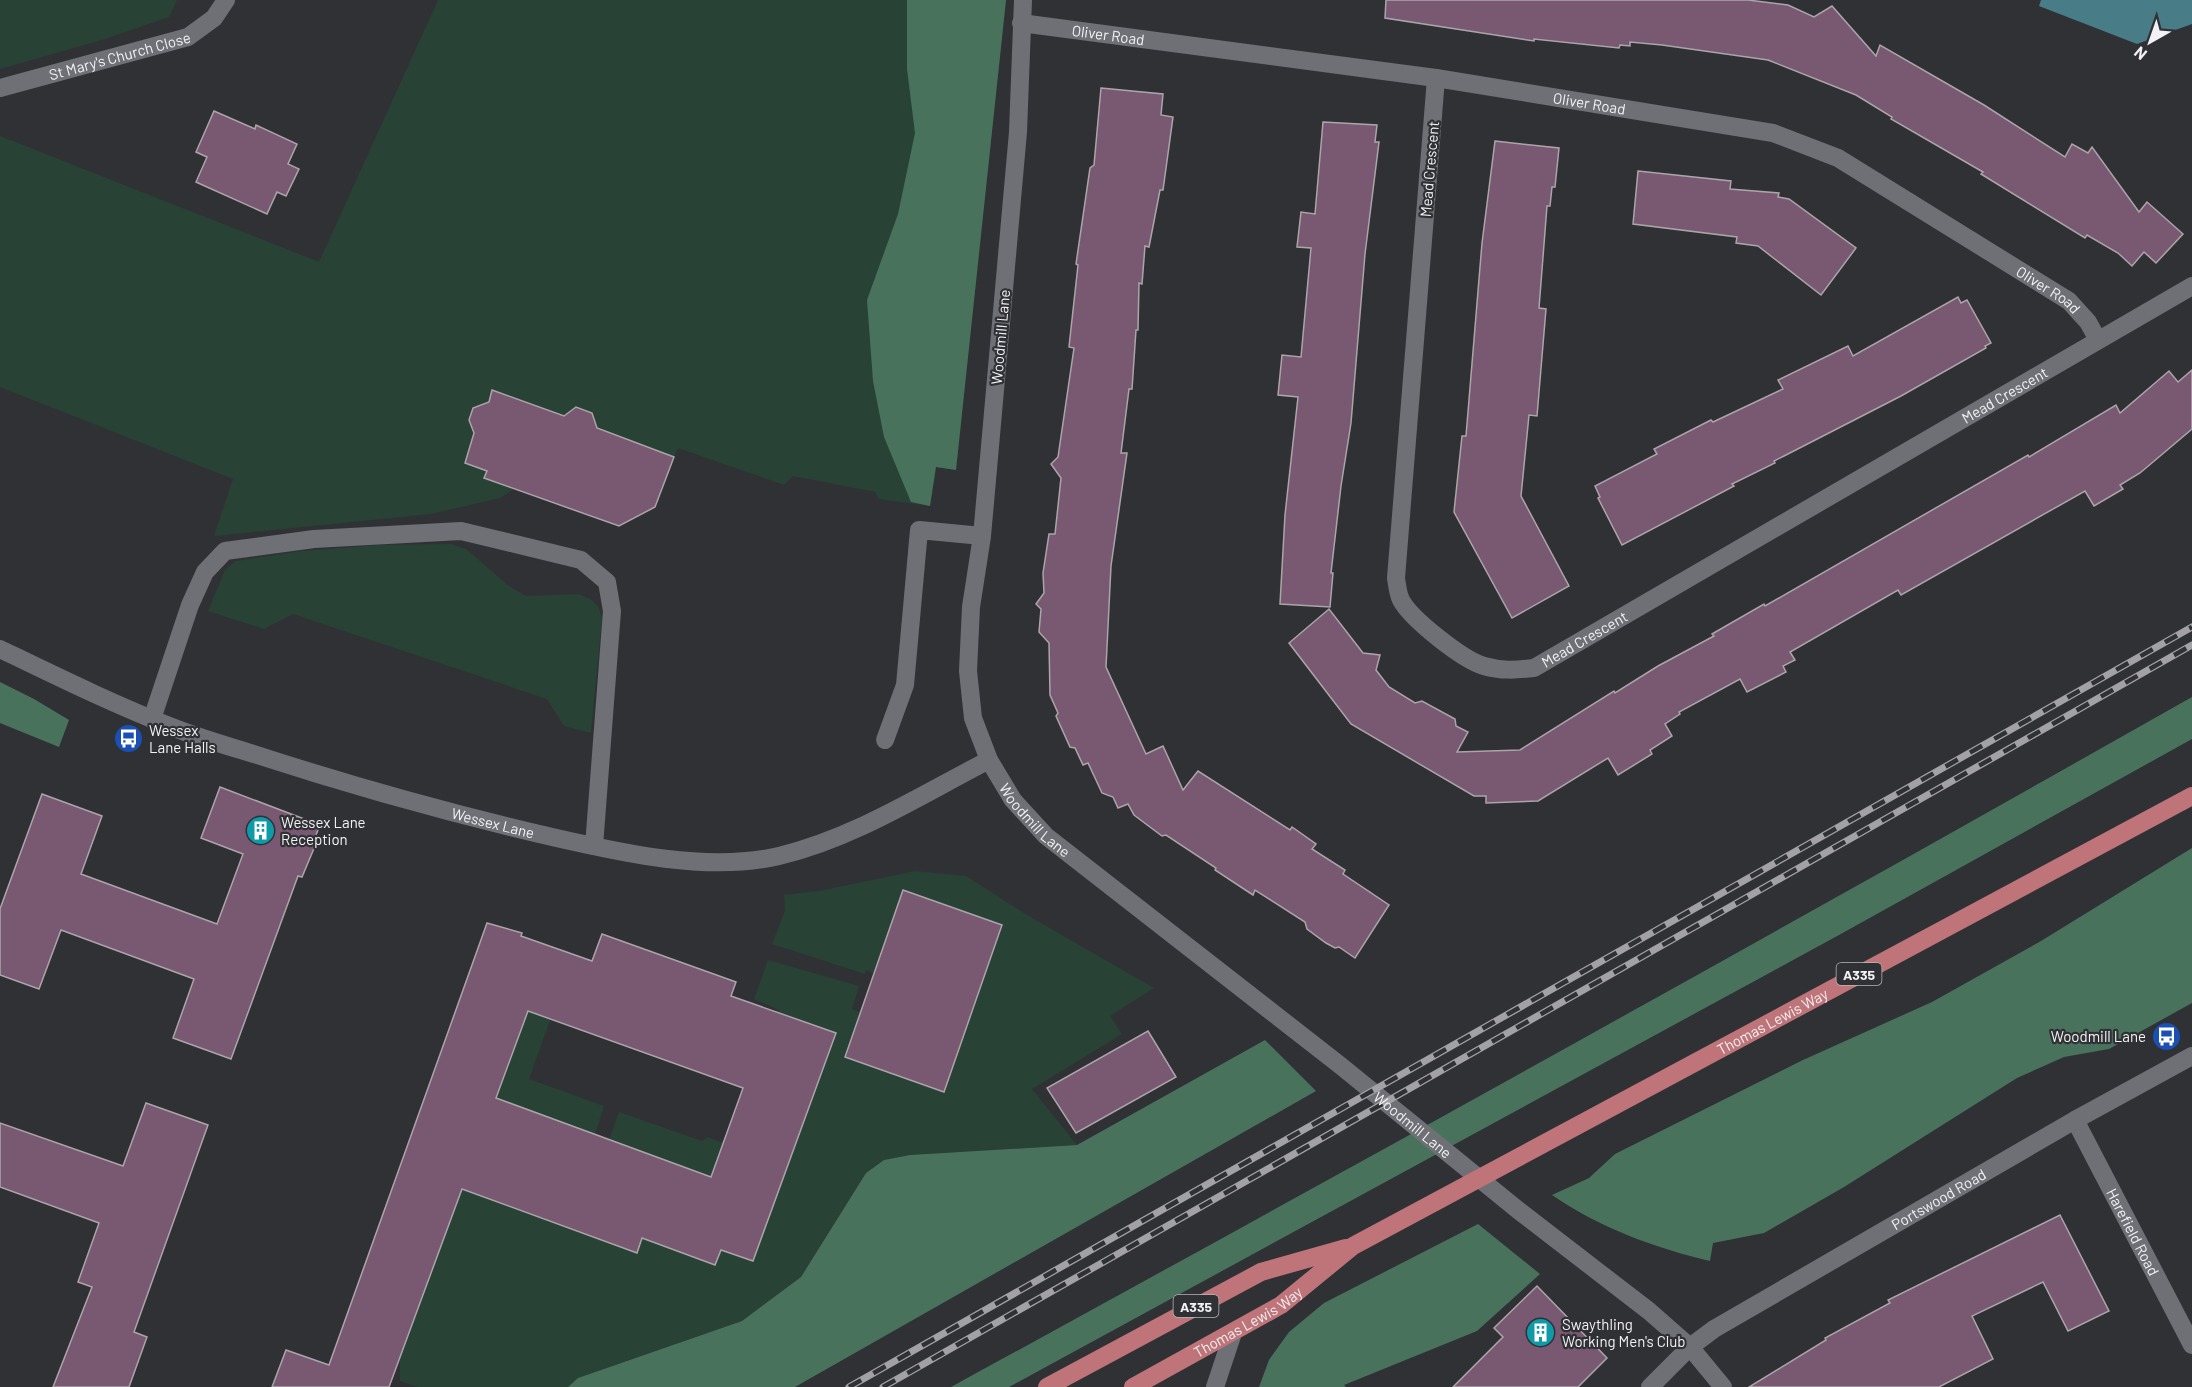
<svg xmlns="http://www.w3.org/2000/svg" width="2192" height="1387" font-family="Barlow,sans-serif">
	<rect width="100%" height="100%" fill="#303135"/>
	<g fill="#284235">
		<polygon points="0,0 177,0 169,17 105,39 0,69"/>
		<polygon points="438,0 1006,0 956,470 936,467 930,506 879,499 875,492 793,476 784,485 678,448 674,457 597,428 592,413 577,407 564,416 492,390 489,402 473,408 469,420 474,433 465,463 487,471 485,479 514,489 500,498 431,514 214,536 233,479 0,387 0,136 319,262"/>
		<polygon points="451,544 466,549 509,586 526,596 578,594 590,599 598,606 602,618 591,733 564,726 547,699 293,614 264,629 208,611 225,570 236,561 301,551 380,545"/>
		<polygon points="915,871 966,876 1027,915 1154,988 1110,1016 1122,1034 1032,1089 1077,1145 910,1155 884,1160 866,1173 801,1277 742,1321 578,1378 568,1387 417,1387 400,1381 400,1357 552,947 572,959 529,1079 604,1106 595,1134 505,1204 637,1252 670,1162 609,1140 619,1112 702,1141 708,1137 723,1143 690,1235 698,1238 692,1256 715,1265 721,1250 753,1261 828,1054 778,1013 779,1010 754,999 768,960 859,986 852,1009 860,1012 845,1057 944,1092 1002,925 903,890 873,973 866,970 865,974 772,944 785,911 784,895 819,891"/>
	</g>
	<g fill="#49725d">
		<polygon points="907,0 1006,0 956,470 936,467 930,506 911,502 884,437 873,381 867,300 898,214 915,133 907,69"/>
		<polygon points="0,682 34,699 69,720 59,747 0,723"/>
		<path d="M2192 697V739L1839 935 1009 1387H951C1366 1160 1780 930 2192 697Z"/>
		<path d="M2192 848V1003L2109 1049 2064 1057 2017 1078 1844 1187 1764 1233 1713 1243 1710 1261C1655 1248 1600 1228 1552 1195L1589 1178 1615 1154 1803 1060 1932 1002 2041 941Z"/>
		<polygon points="1265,1040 1316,1091 795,1387 568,1387 578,1378 742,1321 801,1277 866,1173 884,1160 910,1155 1077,1145"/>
		<polygon points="1478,1224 1540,1274 1477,1331 1344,1385 1346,1387 1259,1387 1269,1360 1289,1332 1324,1303"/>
	</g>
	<polygon fill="#487d87" points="2041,0 2192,0 2192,24 2137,44 2039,6"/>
	<g fill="#795872" stroke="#aba5a9" stroke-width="1.5" fill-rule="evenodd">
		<polygon points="1386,0 1748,0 1788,5 1814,17 1832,6 1876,56 1880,45 1984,105 2065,157 2072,144 2088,153 2092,147 2139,212 2147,202 2183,234 2156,263 2144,252 2132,266 2118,253 2087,235 2085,238 1981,174 1983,172 1891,119 1892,117 1856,95 1768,60 1662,45 1630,42 1630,46 1620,45 1619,48 1534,39 1534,41 1385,18"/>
		<polygon points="1101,88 1163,94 1161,115 1173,117 1163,190 1160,190 1149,247 1145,246 1142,284 1139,283 1138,330 1136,330 1132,389 1129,389 1121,453 1127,453 1111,566 1106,667 1146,754 1163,746 1183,790 1198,771 1290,830 1292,827 1316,844 1312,849 1345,870 1343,874 1389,905 1355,958 1339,947 1335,948 1326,943 1307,929 1305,922 1255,890 1253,895 1215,870 1216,868 1166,835 1162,836 1134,815 1128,804 1118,808 1113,797 1102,793 1088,763 1083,765 1075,748 1070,747 1056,716 1058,713 1050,695 1049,643 1039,632 1041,609 1036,604 1044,593 1043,573 1049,534 1055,534 1061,478 1051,464 1058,457 1074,348 1069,347 1078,265 1076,264 1090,168 1094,165"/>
		<polygon points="214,111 255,129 256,125 297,144 288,164 299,169 286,196 277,192 267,214 196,182 207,157 196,152"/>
		<polygon points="1323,122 1377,125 1375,142 1379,142 1365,254 1351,423 1341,486 1331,573 1333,573 1330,607 1280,604 1285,515 1298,397 1278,395 1282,355 1301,357 1311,248 1297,247 1301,212 1315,214"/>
		<polygon points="1495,141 1559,148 1555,187 1552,187 1550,206 1547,206 1539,308 1546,309 1537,416 1529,415 1521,496 1569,586 1512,618 1454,512 1462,436 1466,436 1482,243"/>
		<polygon points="1638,171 1731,181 1730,189 1779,193 1778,197 1789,199 1856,248 1821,295 1758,246 1736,243 1737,237 1633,224"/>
		<polygon points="1958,297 1961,303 1967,300 1991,343 1985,346 1986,348 1901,396 1784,456 1774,461 1775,463 1732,484 1734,486 1622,545 1598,498 1600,497 1595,486 1657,454 1654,449 1711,420 1713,422 1783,389 1778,380 1848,346 1853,356"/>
		<polygon points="2192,370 2192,429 2140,473 2120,485 2123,489 2094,506 2085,491 1901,595 1898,590 1790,652 1795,660 1783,666 1786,672 1747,692 1740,679 1679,712 1680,714 1665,724 1672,736 1650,750 1652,754 1618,775 1608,758 1538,801 1486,803 1486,796 1474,796 1351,724 1289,643 1329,609 1363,653 1380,655 1376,670 1389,687 1415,703 1422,701 1455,719 1456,726 1468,732 1457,752 1520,750 1614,691 1615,693 1658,666 1714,636 1712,634 1764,604 1765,606 2028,455 2029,457 2116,405 2120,413 2169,371 2178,382"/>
		<polygon points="492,390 564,416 576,407 592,413 597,428 674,457 655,507 619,526 484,478 487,471 465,463 474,433 469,420 473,408 489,402"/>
		<polygon points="220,787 320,825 312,845 315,846 302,877 298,876 231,1059 173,1038 194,979 61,930 39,989 0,975 0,909 42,794 102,816 81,874 217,924 243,854 201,838"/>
		<polygon points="903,890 1002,925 944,1092 845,1057"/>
		<path d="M487 923 522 933 521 936 592 961 602 934 736 982 731 996 836 1033 753 1261 721 1250 715 1265 642 1238 637 1253 462 1189 389 1387H272L286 1350 329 1365ZM528 1011 743 1088 711 1177 496 1098Z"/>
		<polygon points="1148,1031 1176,1077 1076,1133 1047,1088"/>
		<polygon points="146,1103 208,1125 134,1332 147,1337 129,1387 53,1387 92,1287 78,1282 99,1223 0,1187 0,1123 123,1166"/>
		<polygon points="2060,1215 2109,1311 2068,1331 2043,1282 1972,1316 1993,1359 1939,1387 1749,1387 1826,1340 1825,1338 1890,1303 1888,1300"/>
		<polygon points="1537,1286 1607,1358 1578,1387 1453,1387 1503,1337 1494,1328"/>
	</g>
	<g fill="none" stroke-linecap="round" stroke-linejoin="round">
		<g stroke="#6f7076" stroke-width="18">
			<path id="s1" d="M1023 0 1018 132 982 536 971 607 968 671 973 718 989 760 1013 800 1046 836 1341 1066 1518 1210 1649 1311 1690 1347 1723 1387"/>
			<path id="s2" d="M1021 23 1436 78 1773 133 1838 158 2069 301 2088 322 2098 340"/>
			<path id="s3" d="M1436 78 1396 578C1397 585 1398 594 1401 600 1411 619 1463 660 1484 666 1501 671 1516 670 1534 668L2192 286"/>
			<path id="s4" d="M0 88 188 37 214 18 226 0"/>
			<path id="s5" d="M0 649C58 677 117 706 177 729 203 739 231 747 257 755 349 785 442 811 535 833 610 850 703 874 779 856 854 838 921 795 989 760"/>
			<polyline points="152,719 190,605 205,572 225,551 314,539 461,531 581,560 607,582 612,611 594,846"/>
			<polyline points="885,740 905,685 919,530 982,536"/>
			<path id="s6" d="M2075 1120 2192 1345"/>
			<polyline points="1215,1387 1233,1333"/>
			<path id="s7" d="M1650 1387 1690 1347 1714 1329 2075 1120 2192 1056"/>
		</g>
		<g stroke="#be7478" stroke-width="18">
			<polyline points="1047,1387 1261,1272 1346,1248"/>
			<path id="s8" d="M1133 1387 1281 1305 1353 1246 2192 796"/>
		</g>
		<defs>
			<g id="rail">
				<polyline points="849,1387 2192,627"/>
				<polyline points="883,1387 2192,645"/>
			</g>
		</defs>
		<use href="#rail" stroke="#a2a2a6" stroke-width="7"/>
		<use href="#rail" stroke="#303135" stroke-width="4.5" stroke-dasharray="14" stroke-linecap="butt"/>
	</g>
	<defs>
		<symbol id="bus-disc" viewBox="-11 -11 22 22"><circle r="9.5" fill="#1a4fb4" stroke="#303135"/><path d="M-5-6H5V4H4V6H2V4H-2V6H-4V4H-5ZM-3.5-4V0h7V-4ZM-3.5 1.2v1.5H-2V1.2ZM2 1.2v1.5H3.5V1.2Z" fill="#fff"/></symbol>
		<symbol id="building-disc" viewBox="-11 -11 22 22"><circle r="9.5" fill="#0f9aa8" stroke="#303135"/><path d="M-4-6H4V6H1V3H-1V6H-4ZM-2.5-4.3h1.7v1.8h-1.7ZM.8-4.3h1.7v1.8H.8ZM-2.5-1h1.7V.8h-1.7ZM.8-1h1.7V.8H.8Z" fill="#fff"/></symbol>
	</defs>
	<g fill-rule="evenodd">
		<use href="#bus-disc" x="112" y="722" width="33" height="33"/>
		<use href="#building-disc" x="244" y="814" width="33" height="33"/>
		<use href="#bus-disc" x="2150" y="1020" width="33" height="33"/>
		<use href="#building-disc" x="1524" y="1316" width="33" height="33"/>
	</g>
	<g text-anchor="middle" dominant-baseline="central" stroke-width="4.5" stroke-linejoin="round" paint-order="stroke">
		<g fill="#303135" stroke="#b8b8bb" stroke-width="1.5">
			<rect x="1836.5" y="963" width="45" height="22" rx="4.5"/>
			<rect x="1173.5" y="1295" width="45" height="22" rx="4.5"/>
		</g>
		<g font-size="14" font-weight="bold" fill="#f2f2f5">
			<text x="1859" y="974">A335</text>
			<text x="1196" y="1306">A335</text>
		</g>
		<g font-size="15" fill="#f2f2f5" stroke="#303135">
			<text stroke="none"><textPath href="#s2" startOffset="88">Oliver Road</textPath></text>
			<text stroke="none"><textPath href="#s4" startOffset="124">St Mary's Church Close</textPath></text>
			<text stroke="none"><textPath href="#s2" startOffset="574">Oliver Road</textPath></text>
			<text transform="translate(1429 169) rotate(-85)">Mead Crescent</text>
			<text stroke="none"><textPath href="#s2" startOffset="1078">Oliver Road</textPath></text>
			<text transform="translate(1000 337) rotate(-85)">Woodmill Lane</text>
			<text stroke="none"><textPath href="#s3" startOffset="1226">Mead Crescent</textPath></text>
			<text stroke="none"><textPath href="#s3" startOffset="740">Mead Crescent</textPath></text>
			<text stroke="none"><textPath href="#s1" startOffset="842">Woodmill Lane</textPath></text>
			<text stroke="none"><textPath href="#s5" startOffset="524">Wessex Lane</textPath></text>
			<text stroke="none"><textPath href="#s8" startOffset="738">Thomas Lewis Way</textPath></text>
			<text stroke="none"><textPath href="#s1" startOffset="1328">Woodmill Lane</textPath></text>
			<text stroke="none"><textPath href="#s7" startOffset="346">Portswood Road</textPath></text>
			<text stroke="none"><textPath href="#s6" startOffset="126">Harefield Road</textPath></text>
			<text stroke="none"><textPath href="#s8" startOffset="132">Thomas Lewis Way</textPath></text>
		</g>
		<g font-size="15" fill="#f2f2f5" stroke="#303135" text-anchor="start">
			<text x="149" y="730">Wessex<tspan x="149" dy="17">Lane Halls</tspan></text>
			<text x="281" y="822">Wessex Lane<tspan x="281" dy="17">Reception</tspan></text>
			<text x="2146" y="1036" text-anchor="end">Woodmill Lane</text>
			<text x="1562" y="1324">Swaythling<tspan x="1562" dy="17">Working Men's Club</tspan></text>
		</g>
	</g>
	<g transform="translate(2150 42) rotate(220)" stroke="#303135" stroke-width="4.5" paint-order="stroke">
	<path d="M0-4.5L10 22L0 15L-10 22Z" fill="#f2f2f5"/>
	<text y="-9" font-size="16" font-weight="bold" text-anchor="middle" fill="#f2f2f5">N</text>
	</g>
</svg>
